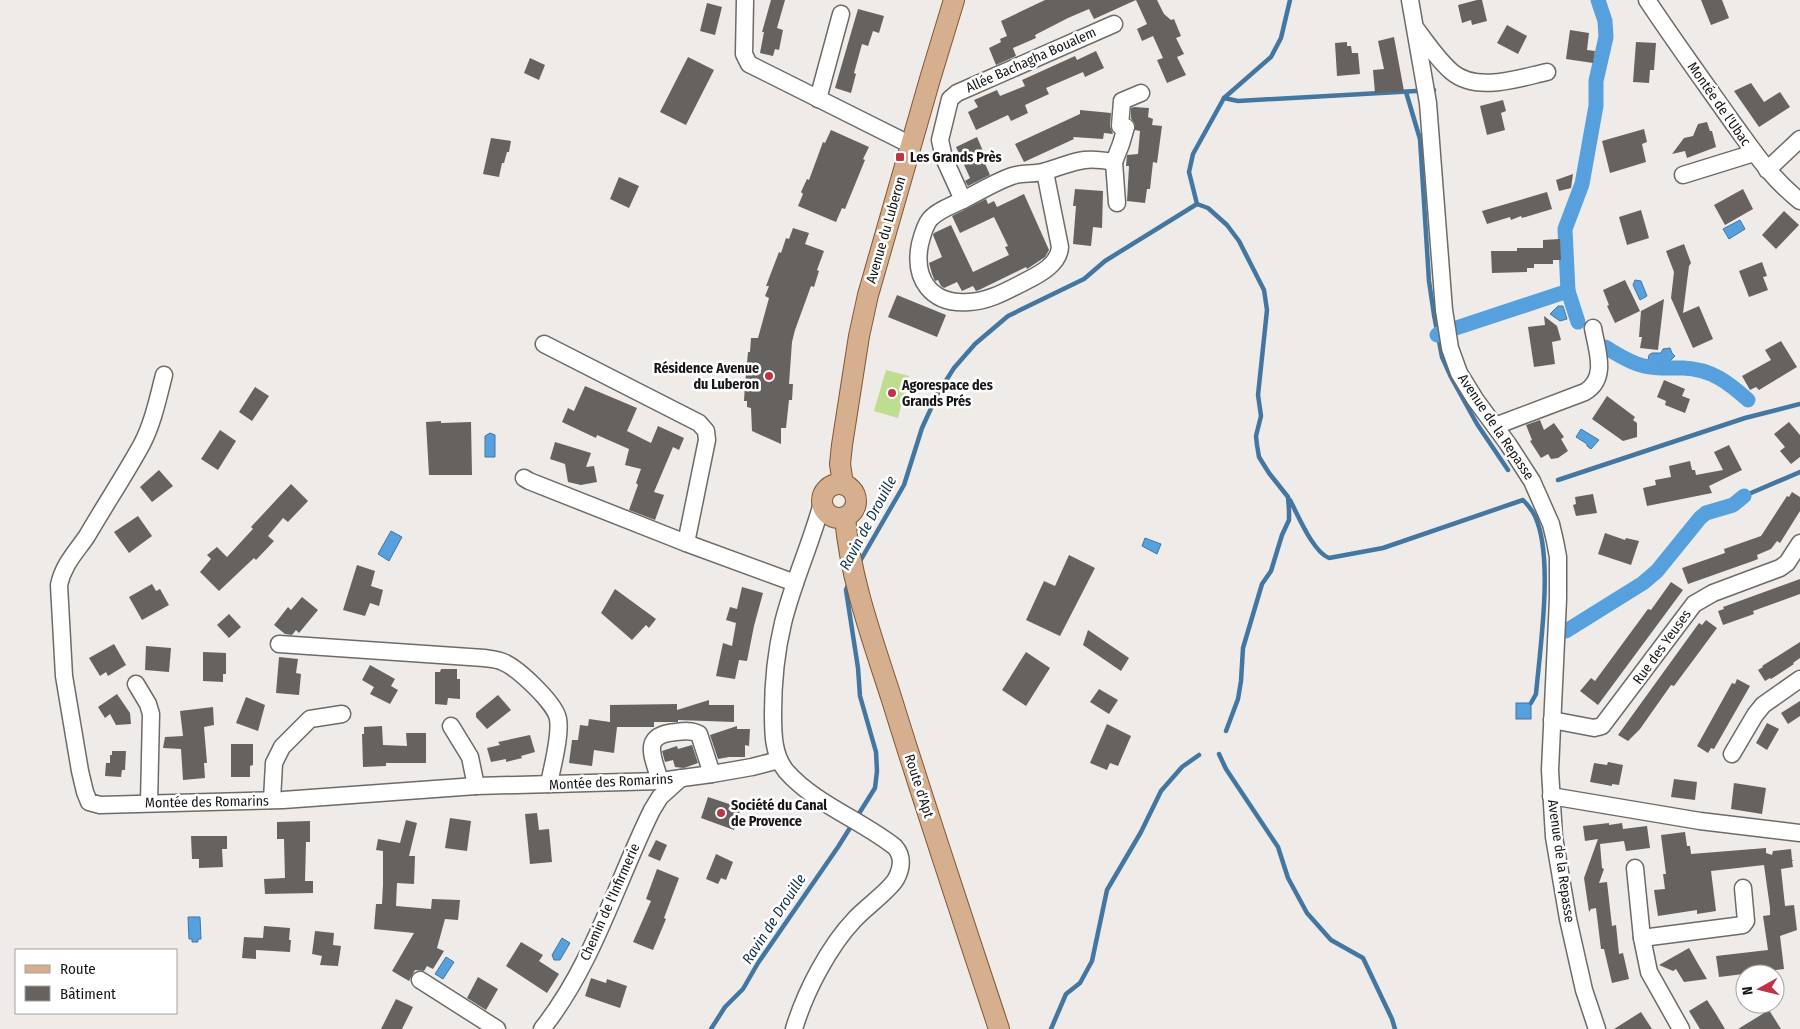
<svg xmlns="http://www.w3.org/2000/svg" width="1800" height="1029" font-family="'Fira Sans Condensed',sans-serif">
	<rect width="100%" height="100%" fill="#efebe9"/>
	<polygon fill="#bfdd91" points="886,370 909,376 898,418 874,411"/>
	<g fill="#55a0dd" stroke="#4377a1">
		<polygon points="1740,220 1745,229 1729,239 1723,229"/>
		<polygon points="1635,280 1641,281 1647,296 1640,300 1633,285"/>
		<polygon points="1558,306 1563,306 1567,319 1560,321 1550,314"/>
		<polygon points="1670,348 1672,353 1675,356 1668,363 1663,361 1660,363 1651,362 1648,360 1649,355 1652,353 1661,353 1663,349"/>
		<polygon points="1581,429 1599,440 1591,449 1587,446 1587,444 1576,437"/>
		<polygon points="490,433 495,435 495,457 485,457 485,436"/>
		<polygon points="391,531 402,537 389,561 378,554"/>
		<polygon points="1145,538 1161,544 1157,554 1142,546"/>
		<rect x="1516" y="703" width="15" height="16"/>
		<polygon points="188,917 200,917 201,939 198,939 198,942 192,942 192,939 189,939"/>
		<polygon points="562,938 570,943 560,960 554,960 552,955"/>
		<polygon points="446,957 454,962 443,979 435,974"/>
	</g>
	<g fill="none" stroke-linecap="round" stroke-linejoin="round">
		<g stroke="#4377a1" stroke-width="4.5">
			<polyline points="1406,92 1420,139 1429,281 1434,315 1442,357 1451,377 1477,424 1508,470"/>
			<polyline points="1224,98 1238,101 1434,90"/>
			<polyline points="1197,204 1208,208 1227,225 1239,241 1264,290 1267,310 1258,395 1261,416 1256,436 1257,445 1259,457 1269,473 1288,497 1289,510 1289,520 1282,535 1271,571 1262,584 1243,648 1241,681 1238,699 1226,731"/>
			<polyline points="1558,480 1745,418 1800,404"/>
			<polyline points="1744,496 1800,472"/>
			<path d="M1290 500C1298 515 1313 552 1329 558L1383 548 1523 500C1528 505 1532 510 1535 516 1554 557 1540 648 1536 694L1531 703"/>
			<polyline points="859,563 904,485 922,428 938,393 954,368 975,344 1008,316 1084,279 1105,261 1197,204 1189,172 1193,154 1224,98 1271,57 1281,38 1290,0"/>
			<polyline points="1219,754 1226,769 1278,847 1288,878 1307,913 1331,940 1363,958 1392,1019 1395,1029"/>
			<polyline points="711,1029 725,1007 743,989 758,963 838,847 875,788 877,771 876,752 860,696 858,668 846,590 849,583"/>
			<polyline points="1051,1029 1066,994 1080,983 1092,961 1107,890 1141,832 1161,791 1182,767 1199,755"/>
		</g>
		<g stroke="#55a0dd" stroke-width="15">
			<polyline points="1568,291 1578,322"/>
			<polyline points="1456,328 1568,291 1565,229 1582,184 1596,106 1596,81 1606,37 1605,21 1598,0"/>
			<polyline points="1437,335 1438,334"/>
			<path d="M1605 347C1617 354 1630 363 1644 366 1657 369 1670 368 1683 368 1711 369 1728 382 1748 400"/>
			<polyline points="1566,631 1643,583 1657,571 1700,518 1706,513 1733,505 1744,496"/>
		</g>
	</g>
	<g fill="#666260">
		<polygon points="771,0 785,0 777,28 783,30 779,50 775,49 773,56 760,53 764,32 762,32"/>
		<polygon points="1045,0 1136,0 1094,19 1089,9 1068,18 1035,35 1036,38 1013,48 1016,56 996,65 989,48 1001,42 1000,39 1007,36 1001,21"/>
		<polygon points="1136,0 1157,0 1164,14 1171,20 1174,19 1181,36 1176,38 1184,54 1177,57 1186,75 1167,83 1157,60 1163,58 1153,36 1142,41 1137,29 1147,24"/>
		<polygon points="1477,0 1482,0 1487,21 1472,25 1471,20 1462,23 1458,5"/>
		<polygon points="1701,0 1722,0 1729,18 1711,25"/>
		<polygon points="707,3 722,7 715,35 700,31"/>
		<polygon points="858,9 884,16 879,33 873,31 868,46 862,44 854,73 856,74 851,93 835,88"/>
		<polygon points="1507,25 1527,36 1518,54 1497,43"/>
		<polygon points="1570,30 1589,33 1587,50 1595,51 1593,63 1566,59"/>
		<polygon points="1394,37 1404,91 1375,93 1373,70 1384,69 1378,41"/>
		<polygon points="1347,42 1347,46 1351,46 1352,53 1358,53 1360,74 1337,76 1335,43"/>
		<polygon points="1636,42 1656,43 1654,70 1650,70 1649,83 1633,82"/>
		<polygon points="1096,51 1104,68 1085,77 1083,72 1046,88 1049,94 1025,105 1028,113 1011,121 1008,115 976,130 968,112 978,107 974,100 997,90 1000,96 1025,86 1022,80 1075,56 1077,60"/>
		<polygon points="688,57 714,70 686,125 660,112"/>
		<polygon points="530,58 545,65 539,80 524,73"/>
		<polygon points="1751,83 1764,102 1780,92 1790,107 1759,127 1734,91"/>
		<polygon points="1503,100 1506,111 1501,113 1505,130 1487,135 1480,106"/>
		<polygon points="1134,107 1149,108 1148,117 1153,119 1152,125 1162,126 1157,163 1153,162 1150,189 1147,189 1145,203 1127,201 1129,166 1126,166 1127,155 1138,154 1140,131 1135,130 1135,124 1131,118 1131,108"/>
		<polygon points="1080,110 1111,113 1110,126 1113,134 1104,133 1103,139 1073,137 1074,139 1024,162 1015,144 1080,114"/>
		<polygon points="1707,122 1710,131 1712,131 1716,147 1687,158 1685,151 1672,154 1684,138 1693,136 1698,124"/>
		<polygon points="1644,129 1647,142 1642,144 1646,162 1610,173 1602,141"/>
		<polygon points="831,130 869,147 863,159 865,160 845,209 842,208 836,222 798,206 803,194 801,192 807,179 809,180 823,142 825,143"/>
		<polygon points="977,137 986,158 983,159 990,175 968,186 965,181 970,178 956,147"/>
		<polygon points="491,138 511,141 509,152 507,152 504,163 502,163 499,177 483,174"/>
		<polygon points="1573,174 1571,188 1559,191 1556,180"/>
		<polygon points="619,177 639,186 629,208 610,199"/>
		<polygon points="1075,189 1103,191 1102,228 1093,227 1091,246 1073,244 1076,206 1073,206"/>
		<polygon points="1743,189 1753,209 1725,225 1714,205"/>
		<polygon points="1547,192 1552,209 1522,218 1521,216 1511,220 1510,217 1487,224 1482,211"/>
		<polygon points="1024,194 1049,250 1045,257 1027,269 1026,267 979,290 976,291 973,286 962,291 957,282 944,288 941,286 938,280 935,281 932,274 929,263 942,257 933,235 934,233 951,225 973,272 1009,255 1005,247 1008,246 994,217 960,233 952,216 986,199 988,204 994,201 997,207"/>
		<polygon points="1641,210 1649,238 1627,245 1619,217"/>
		<polygon points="1784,211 1799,225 1776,249 1762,235"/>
		<polygon points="793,228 809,233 805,244 824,251 817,270 819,271 814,287 811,286 795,330 792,342 789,384 793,384 792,400 789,400 786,428 781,428 781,444 752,431 751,408 747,407 747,401 744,401 745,385 748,352 750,352 751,338 758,338 769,298 765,296 769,286 766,286 779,252 781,253 786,238 789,239"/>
		<polygon points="1560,239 1561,260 1553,260 1553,264 1534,264 1534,268 1527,268 1527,272 1492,273 1491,251 1517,251 1517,248 1543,248 1543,240"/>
		<polygon points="1684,244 1691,263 1689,266 1683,313 1699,306 1713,339 1693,348 1671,298 1674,272 1666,251"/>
		<polygon points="1762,262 1767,276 1763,277 1768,290 1749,297 1739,271"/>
		<polygon points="1625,280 1640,311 1615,323 1607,306 1609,305 1603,290"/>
		<polygon points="897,295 946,315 937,337 888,317"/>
		<polygon points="1664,299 1658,350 1640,348 1642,337 1639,337 1641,311"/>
		<polygon points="1544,316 1557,326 1561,340 1552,342 1555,364 1534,367 1528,327 1545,325"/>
		<polygon points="1781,341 1797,367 1759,390 1756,387 1750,390 1742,376 1771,360 1765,350"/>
		<polygon points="1664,380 1685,389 1682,396 1690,399 1685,413 1665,405 1666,401 1657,397"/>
		<polygon points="585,386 637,408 627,431 651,443 658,426 684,438 679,450 673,447 654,492 664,495 655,520 629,510 638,485 636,483 641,469 625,465 629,449 597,435 596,438 562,422 568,408 574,411"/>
		<polygon points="255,387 269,396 252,421 239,412"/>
		<polygon points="1607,396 1635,417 1633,420 1637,423 1637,437 1623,441 1592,419"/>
		<polygon points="1540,420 1544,430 1554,423 1564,437 1561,439 1568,451 1558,458 1551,459 1548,454 1541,458 1530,441 1532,440 1526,425"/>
		<polygon points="441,421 441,423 471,422 472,475 429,475 426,422"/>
		<polygon points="1789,422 1800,435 1800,457 1791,464 1780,451 1785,447 1774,434"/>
		<polygon points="220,430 236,441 218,470 201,459"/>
		<polygon points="555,442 591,453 586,467 594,466 597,482 581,485 568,482 565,464 550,459"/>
		<polygon points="1729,445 1742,470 1709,486 1712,493 1647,506 1643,488 1656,485 1655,480 1671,477 1669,466 1690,461 1692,470 1695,470 1696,475 1723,470 1714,452"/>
		<polygon points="159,470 173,486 152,502 140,487"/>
		<polygon points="291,484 308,501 288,522 283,518 268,536 274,541 256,560 254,558 219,591 200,572 211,559 207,555 217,547 227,557 252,530 253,529 251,527"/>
		<polygon points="1792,492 1800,497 1800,511 1780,543 1777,541 1771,549 1757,555 1758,559 1753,561 1688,584 1682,568 1725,553 1724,549 1761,536 1787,496 1789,497"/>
		<polygon points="1593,494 1597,513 1576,516 1573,505 1576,504 1575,497"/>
		<polygon points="138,516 152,536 129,553 114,532"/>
		<polygon points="1605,533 1625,540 1626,538 1639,541 1631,565 1598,554"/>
		<polygon points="1069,555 1095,568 1060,636 1026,620 1044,581 1055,586"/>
		<polygon points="357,565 375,571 371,586 383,590 379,606 370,603 365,616 343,610"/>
		<polygon points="1800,579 1800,594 1753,611 1754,614 1723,625 1718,611 1724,609 1723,607"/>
		<polygon points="1671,582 1683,590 1598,705 1580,691 1591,678 1595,681 1648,609 1651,610"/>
		<polygon points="152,584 156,591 160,589 169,605 142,620 129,597"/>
		<polygon points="742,587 763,593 754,626 747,661 739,660 735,679 716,676 723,643 732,646 736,623 726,620 730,607 737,609"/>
		<polygon points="615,589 656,619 649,628 646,625 632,640 601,613"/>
		<polygon points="302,597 318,610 299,633 296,630 292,635 285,634 274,625 288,607 291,610"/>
		<polygon points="229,614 241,627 229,638 217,625"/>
		<polygon points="1706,620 1717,628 1674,686 1671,685 1640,729 1628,741 1618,735 1699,623 1702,625"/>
		<polygon points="1088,630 1129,658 1121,671 1083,645"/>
		<polygon points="1800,642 1800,658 1793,663 1794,664 1771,679 1770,678 1765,681 1758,670 1763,667 1762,666"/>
		<polygon points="114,644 126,665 108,676 106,672 100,676 89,658"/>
		<polygon points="146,646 171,648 169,672 145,670"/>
		<polygon points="203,652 226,653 226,674 223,674 223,682 203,681"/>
		<polygon points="1026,652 1050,668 1026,706 1002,690"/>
		<polygon points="279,657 298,659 296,673 301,674 299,695 276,693"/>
		<polygon points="370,665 395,679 391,686 398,690 390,704 370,694 374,687 362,680"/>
		<polygon points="441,669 457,669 457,679 460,679 460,699 448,698 447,705 435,704 435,672 440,672"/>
		<polygon points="1737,679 1750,686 1714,749 1711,748 1708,753 1697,746 1732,683 1735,684"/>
		<polygon points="1099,689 1118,700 1109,714 1090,702"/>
		<polygon points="117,694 130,713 131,724 116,725 110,714 105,718 98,707"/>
		<polygon points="498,695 511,710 487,729 476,717 476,713"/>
		<polygon points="246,697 265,705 258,731 236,723"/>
		<polygon points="709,700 709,705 734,705 734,722 678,720 678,722 654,722 654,727 617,727 614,753 594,750 592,766 569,763 572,740 578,740 580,725 588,726 589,719 610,722 610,705 677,704 677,710"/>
		<polygon points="1800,701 1800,716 1788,724 1781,713"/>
		<polygon points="213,707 214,725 204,727 207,763 204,763 205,778 183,780 181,749 163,748 165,737 183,736 180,711"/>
		<polygon points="1767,723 1779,729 1767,750 1756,743"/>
		<polygon points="1107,724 1131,736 1118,766 1110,763 1107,770 1090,763"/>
		<polygon points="382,726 383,745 407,746 406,733 426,733 426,763 386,763 386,766 363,767 362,734 364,734 364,727"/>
		<polygon points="737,726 737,729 750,729 749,746 745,745 745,757 729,757 718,759 710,735"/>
		<polygon points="530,735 535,752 521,756 522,758 506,762 506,759 491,762 487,748 500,745 498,742"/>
		<polygon points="231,744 253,744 253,765 250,766 250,777 231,777"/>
		<polygon points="692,745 698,763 684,768 675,767 673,760 665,762 662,751 677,746 678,749"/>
		<polygon points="112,751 126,751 125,770 122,770 121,777 105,776 106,763 110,763 110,755 112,755"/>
		<polygon points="1608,762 1623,765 1619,785 1612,784 1612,786 1590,782 1594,763 1607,765"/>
		<polygon points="1674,779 1697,782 1695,800 1671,797"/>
		<polygon points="1734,783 1766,788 1762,814 1731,809"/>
		<polygon points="708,797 741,808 734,830 701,818"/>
		<polygon points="537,813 539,830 549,829 552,862 530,864 525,814"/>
		<polygon points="450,818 471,821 467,851 445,848"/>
		<polygon points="406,820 417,823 409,856 415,856 414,884 397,883 396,906 431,909 432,899 460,900 458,920 445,919 437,948 444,951 433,969 427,966 424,971 415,970 409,981 392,971 414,933 374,929 376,904 382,904 383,884 383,851 376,850 378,839 400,843"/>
		<polygon points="310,821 310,842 306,842 305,881 313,881 313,893 265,894 264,879 285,878 284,839 277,839 277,822"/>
		<polygon points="1609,823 1609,825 1622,823 1623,829 1647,826 1650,848 1626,851 1624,841 1600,844 1602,868 1604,869 1599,883 1607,882 1612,926 1616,925 1619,954 1623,953 1629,979 1612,983 1604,949 1601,949 1596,908 1591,909 1589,912 1584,878 1598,839 1585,841 1583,826"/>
		<polygon points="1685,832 1687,846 1690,846 1691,854 1766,848 1766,853 1772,855 1773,851 1791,849 1792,860 1794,860 1792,861 1793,867 1781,869 1785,906 1794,905 1797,930 1780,936 1784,969 1719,977 1716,956 1768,950 1763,916 1770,915 1770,908 1764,865 1711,871 1716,911 1697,914 1697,910 1658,916 1654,890 1665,889 1663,874 1666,874 1661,835"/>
		<polygon points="191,836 227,836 227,849 222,849 223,867 199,868 199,859 192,859"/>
		<polygon points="656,840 667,845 660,861 648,856"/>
		<polygon points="716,854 733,862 726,880 721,878 718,884 706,879"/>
		<polygon points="657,869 679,878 664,918 666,919 653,950 633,942 651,901 646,899"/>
		<polygon points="264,926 290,928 289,940 291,940 290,952 256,950 256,959 242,958 244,937 263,938"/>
		<polygon points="315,931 334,933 333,945 341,946 338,966 320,965 322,956 312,954"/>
		<polygon points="521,942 543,955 539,961 559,974 547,993 506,966"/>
		<polygon points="1689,948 1697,962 1707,979 1684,982 1676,969 1673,971 1659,965"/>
		<polygon points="478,977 498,989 486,1010 467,998"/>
		<polygon points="591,978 606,983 607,979 627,986 620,1008 585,996"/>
		<polygon points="396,999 413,1007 402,1029 381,1029"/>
		<polygon points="1707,1000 1716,1014 1725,1029 1700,1029 1689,1011"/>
		<polygon points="1769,1010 1781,1029 1738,1029"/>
		<polygon points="1641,1012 1652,1029 1614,1029"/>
	</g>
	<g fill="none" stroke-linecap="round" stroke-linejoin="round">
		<defs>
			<g id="minor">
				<polyline points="745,0 744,54 749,64 911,145"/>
				<polyline points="1410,0 1428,103 1444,310 1450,348 1459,373 1475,399 1508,444 1532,481 1551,524 1555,541 1558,557 1558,599 1550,770 1554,837 1568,919 1584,990 1597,1029"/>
				<path d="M1647 0C1675 42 1704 82 1733 123 1755 153 1770 177 1800 201"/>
				<path d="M1114 24 957 93 950 99 940 140 944 158 963 200C979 192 995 182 1012 176 1023 172 1035 175 1046 171 1076 162 1081 156 1114 162L1121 144 1126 127 1120 126 1122 101 1141 93"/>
				<path d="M1417 30C1428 45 1439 61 1452 72 1477 93 1519 78 1547 72"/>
				<polyline points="818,99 841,14"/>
				<polyline points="1114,162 1117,203"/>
				<polyline points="1767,170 1800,139"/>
				<polyline points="1683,175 1754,153"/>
				<path d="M963 200C953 205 938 210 930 219 925 225 922 236 920 244 913 279 931 305 969 302 990 301 1008 290 1026 281 1040 274 1059 264 1060 247L1045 172"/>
				<path d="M164 375C158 398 153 423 142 444 125 475 105 505 87 536 76 552 63 565 59 585L64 676 80 771 85 792 89 802 100 805 283 800 476 786 660 781 712 774 752 767 779 760"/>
				<path d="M1495 426 1585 392C1608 378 1597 351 1593 328"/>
				<polyline points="524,478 529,481 686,543 707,440 706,431 699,423 544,344"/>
				<polyline points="686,543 795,583"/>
				<path d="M279 644 484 658C491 659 497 659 503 662 518 668 556 704 558 719 561 736 552 767 549 784"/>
				<polyline points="136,684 148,704 151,714 149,803"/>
				<polyline points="1552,720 1594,728 1602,726 1694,604 1713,593 1780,568 1787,563 1800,543"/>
				<polyline points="451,726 470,757 476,786"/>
				<polyline points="1732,754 1755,715 1763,705 1800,679"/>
				<path d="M660 781C653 756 640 735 676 732 684 731 692 730 699 734L712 774"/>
				<polyline points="1551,796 1700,821 1800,833"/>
				<polyline points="272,800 274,763 282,747 310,719 342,714"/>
				<polyline points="1635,868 1642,938 1649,972 1681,1029"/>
				<polyline points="1642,938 1743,925 1746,921 1743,888"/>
				<polyline points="420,980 497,1029"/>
				<path d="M542 1029C593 965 616 883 652 810L660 797 681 778"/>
				<path d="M794 1029C805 992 829 946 855 919 866 907 889 891 896 879 902 868 903 856 895 847 861 820 815 804 786 771 773 755 773 733 773 713 773 682 776 652 783 623 793 582 811 544 822 503"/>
			</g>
			<g id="major">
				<circle cx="839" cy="501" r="17"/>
				<polyline points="843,484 840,464 842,445 859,336 868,295 930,79 954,0"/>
				<path d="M845 517C850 579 873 641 892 700 926 810 963 920 999 1029"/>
			</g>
		</defs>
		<use href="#minor" stroke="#6e6a68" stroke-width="19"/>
		<use href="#major" stroke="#815733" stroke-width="22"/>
		<use href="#minor" stroke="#fff" stroke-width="16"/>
		<use href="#major" stroke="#d6af8e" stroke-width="20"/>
	</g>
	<g fill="#c23247" stroke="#fff" stroke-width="2">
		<rect x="895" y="152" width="10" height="10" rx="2.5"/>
		<circle cx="769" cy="376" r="5"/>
		<circle cx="892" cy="393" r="5"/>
		<circle cx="721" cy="813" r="5"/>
	</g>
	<g text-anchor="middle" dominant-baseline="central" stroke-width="5" stroke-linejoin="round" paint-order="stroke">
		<g font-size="14" fill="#181616" stroke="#fff">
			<text transform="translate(1031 60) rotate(-24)">Allée Bachagha Boualem</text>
			<text transform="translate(1719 104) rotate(55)">Montée de l'Ubac</text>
			<text transform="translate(886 230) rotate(-74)">Avenue du Luberon</text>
			<text transform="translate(1496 427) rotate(56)">Avenue de la Repasse</text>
			<text transform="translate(1662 647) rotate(-54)">Rue des Yeuses</text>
			<text transform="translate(611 782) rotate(-3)">Montée des Romarins</text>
			<text transform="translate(919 786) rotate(72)">Route d'Apt</text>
			<text transform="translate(207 802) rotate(-1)">Montée des Romarins</text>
			<text transform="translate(1561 861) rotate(82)">Avenue de la Repasse</text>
			<text transform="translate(610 902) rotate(-66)">Chemin de l'Infirmerie</text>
		</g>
		<g font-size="14" font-weight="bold" fill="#181616" stroke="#fff" text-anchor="start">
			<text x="910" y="157">Les Grands Près</text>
			<text x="759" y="368" text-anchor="end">Résidence Avenue<tspan x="759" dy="16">du Luberon</tspan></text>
			<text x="902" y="385">Agorespace des<tspan x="902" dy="16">Grands Prés</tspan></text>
			<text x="731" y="805">Société du Canal<tspan x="731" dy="16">de Provence</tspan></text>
		</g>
		<g font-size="15" font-style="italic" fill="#15354e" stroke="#fff">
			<text transform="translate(868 523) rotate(-62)">Ravin de Drouille</text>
			<text transform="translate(774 919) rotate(-57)">Ravin de Drouille</text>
		</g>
	</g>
	<rect x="15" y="949" width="162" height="65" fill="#ffffff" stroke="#a3a2a2"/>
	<rect x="25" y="965" width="25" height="8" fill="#d6af8e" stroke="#a3a2a2"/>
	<text x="60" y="974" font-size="15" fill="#181616">Route</text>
	<rect x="25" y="986" width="25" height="15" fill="#666260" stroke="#a3a2a2"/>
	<text x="60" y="999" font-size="15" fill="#181616">Bâtiment</text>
	<g transform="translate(1760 989) rotate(262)"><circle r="24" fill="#ffffff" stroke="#a3a2a2"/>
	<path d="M0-4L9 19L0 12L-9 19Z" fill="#c23247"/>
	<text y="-8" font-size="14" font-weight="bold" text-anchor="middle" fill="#181616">N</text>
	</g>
</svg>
